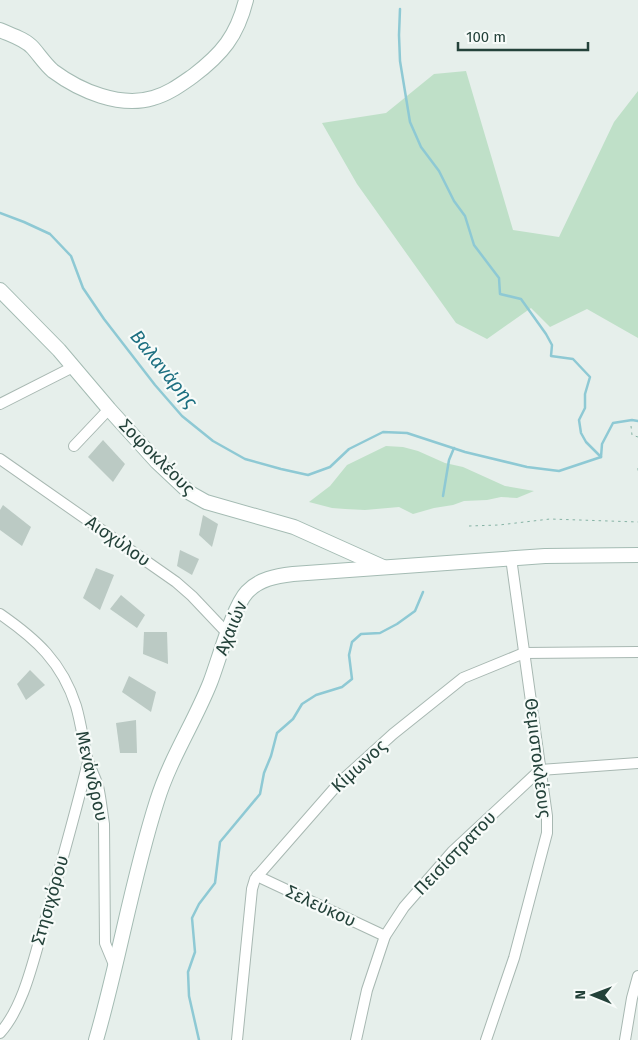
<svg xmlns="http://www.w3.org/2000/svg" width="638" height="1040" font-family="'Fira Sans',sans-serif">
	<rect width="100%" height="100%" fill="#e6efeb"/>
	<g fill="#bfe0c8">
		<polygon points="466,71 513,230 559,237 614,122 638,91 638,338 587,309 550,327 531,308 487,339 456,323 357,184 322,123 386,113 434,74"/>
		<polygon points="386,446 403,447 418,451 445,463 463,467 505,486 534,491 517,498 501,497 487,500 464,501 453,505 434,508 413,514 399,507 365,510 345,509 332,508 309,502 330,486 347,465"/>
	</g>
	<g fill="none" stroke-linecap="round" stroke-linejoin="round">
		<g stroke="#8ec9d4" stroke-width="2.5">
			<polyline points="400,9 399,35 400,61 410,122 421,147 439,171 454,201 465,216 474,245 499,278 500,294 521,299 546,334 552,345 551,356 573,359 590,377 585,394 585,408 579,420 581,433 586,442 601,457"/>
			<polyline points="0,213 24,222 50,234 71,256 83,288 104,319 155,385 182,416 213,441 245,459 281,469 308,475 330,467 349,449 383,432 407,433 465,452 527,467 559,471 601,457 602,444 613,423 632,420 638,421"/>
			<polyline points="443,496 449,460 454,448"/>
			<polyline points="199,1040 189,996 188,972 195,952 192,918 199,904 215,883 220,842 260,794 264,773 271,756 277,733 293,719 302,704 316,695 342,687 352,679 349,655 352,642 361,634 380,633 397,624 415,611 423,592"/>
		</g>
	</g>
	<g fill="#bbcac4">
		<polygon points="103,440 125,464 113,482 88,457"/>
		<polygon points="3,505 31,527 22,546 0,530 0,510"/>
		<polygon points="203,515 218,524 212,547 199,535"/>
		<polygon points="180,550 199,559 192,575 177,566"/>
		<polygon points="96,568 114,575 100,610 83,598"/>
		<polygon points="121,595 145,615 137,628 110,609"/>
		<polygon points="144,632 167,632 168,664 143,654"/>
		<polygon points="30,670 45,685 26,700 17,684"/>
		<polygon points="129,676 156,692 151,712 122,692"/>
		<polygon points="136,720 137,753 120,753 116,723"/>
	</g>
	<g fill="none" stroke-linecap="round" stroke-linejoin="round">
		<defs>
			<g id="street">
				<polyline points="0,404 73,367"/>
				<polyline points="74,446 109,409"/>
				<polyline points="0,459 176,582 192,596 228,634"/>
				<path d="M0 614C36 639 62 662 76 706 81 723 83 740 87 758 90 768 95 777 98 786 101 799 102 812 104 824L105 943 115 967"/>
				<polyline points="257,876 385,936"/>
				<path d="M0 1033C25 1005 34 956 45 921 60 868 75 815 88 762"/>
				<polyline points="237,1040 252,889 255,879 339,783 393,734 463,678 524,653 638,652"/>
				<polyline points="356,1040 367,990 385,936 404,907 452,852 540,770 638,763"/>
				<polyline points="486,1040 514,958 547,833 547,816 511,558"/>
				<polyline points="625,1040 632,998 638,976"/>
			</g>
			<g id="secondary">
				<path d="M0 30C11 35 25 39 33 48 40 56 45 64 53 71 80 91 120 108 153 98 168 94 180 85 193 76 222 54 237 36 246 0"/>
				<polyline points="0,290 59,350 109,409 157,462 190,493 206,502 294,527 383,567"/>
				<path d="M96 1040C119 961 132 879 157 801 170 759 194 723 210 683 219 660 233 607 247 592 259 579 276 576 293 574L545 556 638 555"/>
			</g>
		</defs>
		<use href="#street" stroke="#a8b8b2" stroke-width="12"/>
		<use href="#secondary" stroke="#a4bbb3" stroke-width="16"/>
		<g stroke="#86b3a5" stroke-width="1" stroke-dasharray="2.5 4" stroke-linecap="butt">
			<polyline points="631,426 632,435 638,437"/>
			<polyline points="638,468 638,474"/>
			<polyline points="469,526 499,525 550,519 638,522"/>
		</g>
		<use href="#street" stroke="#fff" stroke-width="10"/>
		<use href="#secondary" stroke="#fff" stroke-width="14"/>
	</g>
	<g text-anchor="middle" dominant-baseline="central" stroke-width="4.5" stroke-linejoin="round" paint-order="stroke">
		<g font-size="18" fill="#24423a" stroke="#f7fbf9">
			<text transform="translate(157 457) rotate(45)">Σοφοκλέους</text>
			<text transform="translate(118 541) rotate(35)">Αισχύλου</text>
			<text transform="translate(231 628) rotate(-68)">Αχαιών</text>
			<text transform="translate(538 758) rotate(83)">Θεμιστοκλέους</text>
			<text transform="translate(359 766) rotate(-43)">Κίμωνος</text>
			<text transform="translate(92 776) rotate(77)">Μενάνδρου</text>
			<text transform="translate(455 853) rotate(-46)">Πεισίστρατου</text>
			<text transform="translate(50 900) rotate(-74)">Στησιχόρου</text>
			<text transform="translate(321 906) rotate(25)">Σελεύκου</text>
		</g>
		<g font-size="19" font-style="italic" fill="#1c6f80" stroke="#f7fbf9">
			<text transform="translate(164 369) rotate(51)">Βαλανάρης</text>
		</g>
	</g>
	<g transform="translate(593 995) rotate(271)" stroke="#f7fbf9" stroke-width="4" paint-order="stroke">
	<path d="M0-4L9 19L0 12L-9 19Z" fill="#24423a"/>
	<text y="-8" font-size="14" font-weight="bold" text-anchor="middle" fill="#24423a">N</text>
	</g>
	<path d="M458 42v8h130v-8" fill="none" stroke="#24423a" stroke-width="2.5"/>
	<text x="466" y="42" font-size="15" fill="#24423a" stroke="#f7fbf9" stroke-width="4" paint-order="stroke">100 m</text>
</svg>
